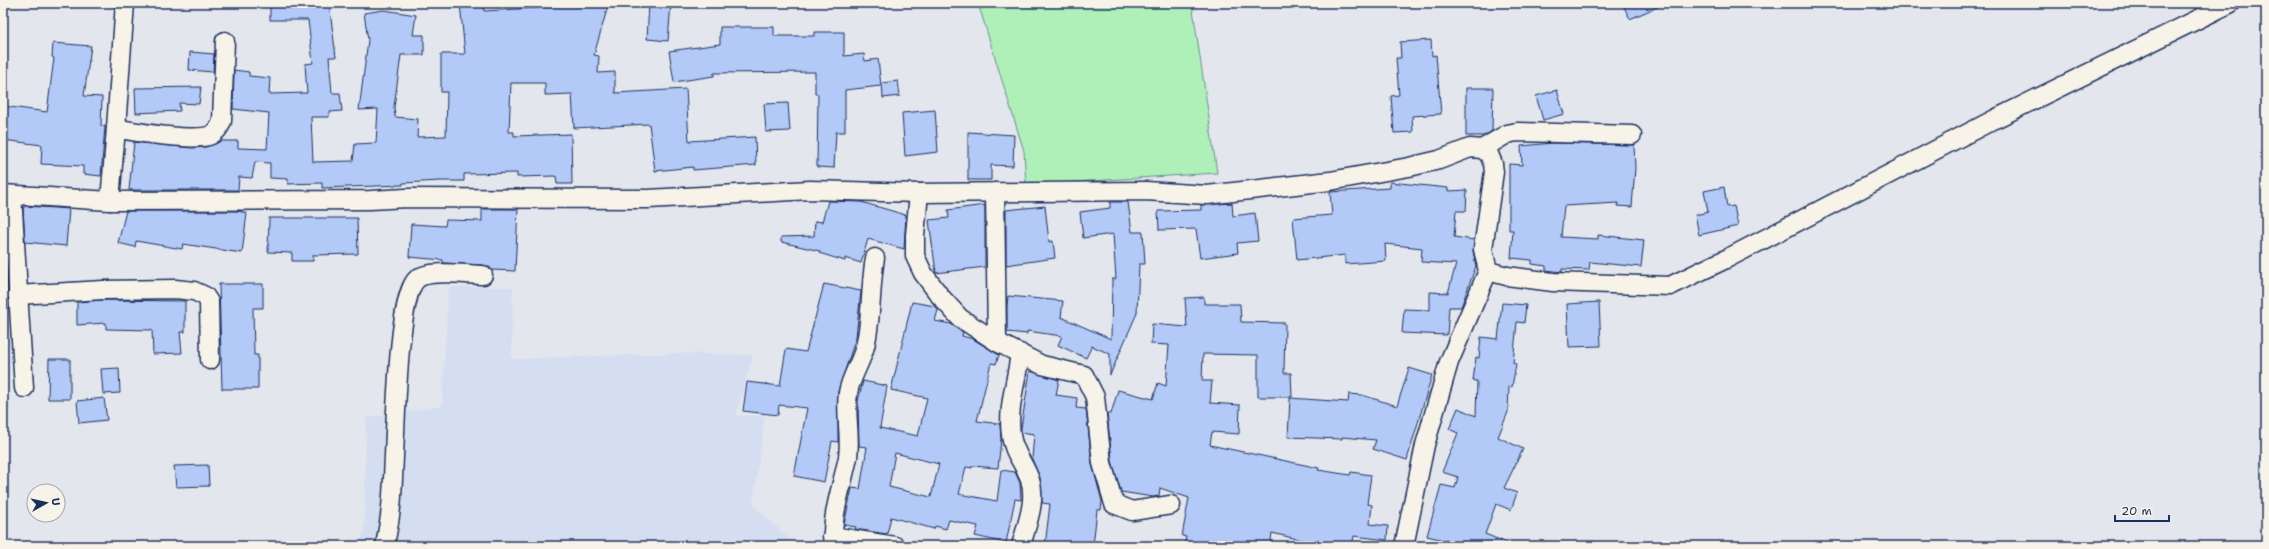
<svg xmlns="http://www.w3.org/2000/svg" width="2269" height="549" font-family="'Shantell Sans',sans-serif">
	<rect width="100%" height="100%" fill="#e3e7ed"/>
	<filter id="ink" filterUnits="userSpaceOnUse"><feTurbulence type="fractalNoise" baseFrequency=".025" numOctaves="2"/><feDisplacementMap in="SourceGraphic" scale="8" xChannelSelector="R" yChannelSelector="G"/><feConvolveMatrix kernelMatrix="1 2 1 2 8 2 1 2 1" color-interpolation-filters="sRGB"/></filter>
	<g filter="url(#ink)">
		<polygon fill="#d5def0" points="448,287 513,287 512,359 679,353 753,355 736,415 765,416 753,504 797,546 359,546 364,530 366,418 442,406"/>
		<polygon fill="#aff0b9" stroke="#65908c" points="978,3 1192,3 1217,173 1026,185 1024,151"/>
		<g fill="#b3caf8" stroke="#1b2f5e" fill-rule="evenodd">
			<polygon points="270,3 329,3 336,57 329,57 332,93 340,93 342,111 329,112 329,117 311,117 313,162 353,161 355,144 376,143 378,109 359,110 368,40 364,13 384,10 416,15 413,35 424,35 424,55 401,55 394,107 395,117 418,119 417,137 446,136 447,92 441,92 441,54 465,54 460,3 483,3 484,11 552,7 552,3 598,3 608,6 594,55 599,56 598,73 615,72 615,93 686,89 689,141 755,137 756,165 693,170 693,167 655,171 649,124 574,128 572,94 545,95 545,83 511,83 509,132 514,132 514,136 571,134 572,184 557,184 556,176 517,177 517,173 464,174 464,181 440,181 403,183 403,185 322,188 322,183 288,184 288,179 270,178 270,163 255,162 252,178 239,177 238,190 129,190 134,142 192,148 206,147 221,141 238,141 238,148 267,149 269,113 233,109 234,70 249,72 249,76 270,78 269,94 307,93 305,64 313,63 308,20 270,20"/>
			<polygon points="649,3 671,3 668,41 647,39"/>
			<polygon points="1622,3 1666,3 1630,19"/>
			<polygon points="720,27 774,27 774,36 814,36 814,32 844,32 844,56 864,54 865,61 878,59 881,86 845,90 845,132 836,132 834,168 817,167 818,94 815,94 815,72 714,73 714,76 674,82 669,51 720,44"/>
			<polygon points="1431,40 1432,56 1436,55 1441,114 1412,116 1413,132 1394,133 1391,96 1399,95 1396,58 1401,58 1400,42"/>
			<polygon points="53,43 91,46 84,96 102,97 101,126 105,126 101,176 83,174 83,166 41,164 42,145 3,140 3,106 47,112 54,58 52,57"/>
			<polygon points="190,52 214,54 213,72 189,70"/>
			<polygon points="898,81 900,96 883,98 882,83"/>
			<polygon points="201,87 199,104 179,103 180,111 136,113 135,88"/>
			<polygon points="1466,88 1493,88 1492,131 1484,136 1466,136"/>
			<polygon points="1557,90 1564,114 1543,120 1536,96"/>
			<polygon points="788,103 790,131 766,132 764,104"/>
			<polygon points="935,110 938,152 905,156 902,113"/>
			<polygon points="968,132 1014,135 1013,166 991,165 991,180 968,180"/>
			<polygon points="1553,143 1634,145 1635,168 1632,207 1617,206 1618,203 1564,206 1561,237 1598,239 1598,235 1644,240 1641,267 1590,262 1589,270 1562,269 1562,272 1546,270 1546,266 1532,264 1532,260 1511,258 1513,230 1509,230 1509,164 1522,165 1521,146"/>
			<polygon points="1390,182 1448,188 1448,191 1467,190 1466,211 1456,211 1454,237 1474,240 1473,251 1476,266 1461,307 1449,307 1447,335 1402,333 1404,309 1430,310 1430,292 1448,293 1456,264 1421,262 1422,248 1385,244 1386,261 1345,264 1345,255 1297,260 1293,218 1332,215 1330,192 1390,188"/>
			<polygon points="1724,187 1727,207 1734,206 1738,226 1699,235 1695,215 1708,212 1704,191"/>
			<polygon points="828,201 861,202 906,215 904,249 868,239 861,263 845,258 845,261 819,253 820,251 781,242 781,237 814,236 815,221 822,222"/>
			<polygon points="1110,202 1128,202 1132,232 1143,232 1145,264 1139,264 1137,313 1110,375 1110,354 1092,346 1086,358 1058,345 1062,336 1027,331 1027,334 1007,332 1007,306 1008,296 1063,301 1061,317 1111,339 1112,279 1116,279 1113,234 1083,238 1080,212 1110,208"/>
			<polygon points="1232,203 1233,216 1255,213 1258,241 1237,243 1238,253 1200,258 1196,229 1159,230 1158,211 1201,210 1201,205"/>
			<polygon points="985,205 985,267 936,273 929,220 949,218 948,210"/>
			<polygon points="26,206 69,209 66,246 25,242 23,208"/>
			<polygon points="1045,206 1049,242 1053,241 1055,258 1006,265 1006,210"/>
			<polygon points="482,209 518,209 515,271 492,270 483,265 443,263 443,260 409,257 411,224 445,226 446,220 482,221"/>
			<polygon points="126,211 237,211 247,213 242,253 183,244 182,249 136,241 135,247 118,243"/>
			<polygon points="269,218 357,218 358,254 313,255 313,261 292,261 292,253 268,252"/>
			<polygon points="219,284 263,284 263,308 253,308 254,355 258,355 258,389 222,389"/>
			<polygon points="824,284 861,291 856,337 838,392 838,442 832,441 824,482 794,476 807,408 779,405 778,415 743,411 747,382 780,386 786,349 806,352"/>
			<polygon points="1204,297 1204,304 1240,304 1241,322 1285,323 1284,373 1291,373 1292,397 1258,397 1258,355 1203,354 1202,381 1212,381 1210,403 1240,405 1239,434 1212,432 1210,445 1319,468 1318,470 1350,475 1351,472 1371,475 1367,504 1372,505 1370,524 1388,526 1387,540 1354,536 1352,546 1318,546 1318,544 1272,533 1270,546 1184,546 1186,537 1182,536 1189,498 1160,488 1159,496 1153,497 1121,492 1112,461 1107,413 1111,414 1118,390 1153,399 1158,383 1166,386 1169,345 1151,344 1152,324 1187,327 1185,298"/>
			<polygon points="103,300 185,301 185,332 180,332 182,353 153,354 152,330 106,329 106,323 77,325 77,302"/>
			<path d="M912 302 935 306 938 310 935 321 951 324 963 332 962 336 973 339 999 355 996 364 991 363 977 421 1000 424 1001 439 998 468 972 466V468L966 467 959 494 997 501 1001 470 1015 472 1020 483 1021 500 1015 499 1006 543 975 536 978 526 949 520 946 529 935 526 934 529 891 517 887 534 855 529 856 527 844 525 852 488 860 489 867 447 859 446 858 401 863 381 887 386 880 428 918 436 927 398 891 390ZM895 453 939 464 931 497 889 487Z"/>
			<polygon points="1599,302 1601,346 1569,347 1567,304"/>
			<polygon points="1502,303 1526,305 1524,323 1517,322 1513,363 1516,364 1512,387 1509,386 1508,412 1498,437 1523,449 1504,488 1517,493 1511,510 1496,504 1485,534 1515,546 1468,546 1427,536 1441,485 1455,488 1458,477 1442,472 1458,433 1449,429 1458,408 1476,416 1477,381 1473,381 1476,357 1479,358 1481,337 1498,339"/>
			<polygon points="49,359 70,359 70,399 48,399"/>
			<polygon points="119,368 120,393 103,394 101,369"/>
			<polygon points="1409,368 1432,375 1407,460 1373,449 1376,440 1342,437 1342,439 1288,437 1290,398 1348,402 1349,394 1362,395 1397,406"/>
			<polygon points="1030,371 1059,380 1056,395 1077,398 1076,408 1086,409 1092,464 1102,501 1101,510 1097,510 1093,546 1045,546 1050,504 1042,503 1040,478 1032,459 1034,434 1021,432 1021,428"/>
			<polygon points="104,398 107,420 79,423 77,401"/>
			<polygon points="208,465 209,486 176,487 174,466"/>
		</g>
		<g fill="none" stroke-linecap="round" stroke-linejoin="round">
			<defs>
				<g id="minor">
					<polyline points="116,128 125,3"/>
					<polyline points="1482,149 1507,134 1517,132 1632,135"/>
					<polyline points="995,192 997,342"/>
					<polyline points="919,193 915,235 915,256 923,273 940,296 960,318 997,342 1042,365 1084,375 1095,397 1102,463 1114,504 1132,511 1171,505"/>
					<polyline points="3,194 110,201 370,200 406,198 648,199 810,190 919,193 1146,191 1207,195 1330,181 1409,167 1439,160 1470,148 1482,149 1489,154 1493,164 1494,172 1483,249 1488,271 1449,362 1425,445 1404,546"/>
					<polyline points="12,195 24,388"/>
					<path d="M110 201 116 128C134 132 196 142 211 135 217 132 220 127 222 121L225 41"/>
					<polyline points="1488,271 1507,276 1553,282 1670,286 1728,258 1995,119 2231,3"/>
					<polyline points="17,295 103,290 175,289 194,291 205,296 209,302 210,360"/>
					<path d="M1020 353C1017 380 1007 408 1011 435 1013 453 1025 464 1030 480 1037 501 1026 526 1021 546"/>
					<polyline points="832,536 895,546"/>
					<path d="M385 546C387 533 390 520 391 507 396 469 394 298 417 279 429 269 468 275 483 275"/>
					<path d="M833 546C831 515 842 487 848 457 851 435 845 414 848 393 851 375 863 360 866 342 872 314 870 286 875 258"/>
				</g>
			</defs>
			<use href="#minor" stroke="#1b2f5e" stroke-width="21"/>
			<use href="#minor" stroke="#f7f3e8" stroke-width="18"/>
		</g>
	</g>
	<rect width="2269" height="549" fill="none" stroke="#f7f3e8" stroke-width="16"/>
	<rect x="8" y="8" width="2253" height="533" fill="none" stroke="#1b2f5e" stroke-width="1.5" filter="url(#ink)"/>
	<g transform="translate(46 503) rotate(82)"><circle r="19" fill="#f7f3e8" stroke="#9fa5b1"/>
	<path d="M0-3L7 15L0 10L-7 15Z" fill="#1b2f5e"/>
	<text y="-6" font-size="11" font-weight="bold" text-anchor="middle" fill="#1b2f5e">U</text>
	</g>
	<path d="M2115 515v6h54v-6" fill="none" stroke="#1b2f5e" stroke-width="2"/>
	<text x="2121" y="515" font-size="12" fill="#1b2f5e" stroke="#f7f3e8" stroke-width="3" paint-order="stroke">20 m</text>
</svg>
